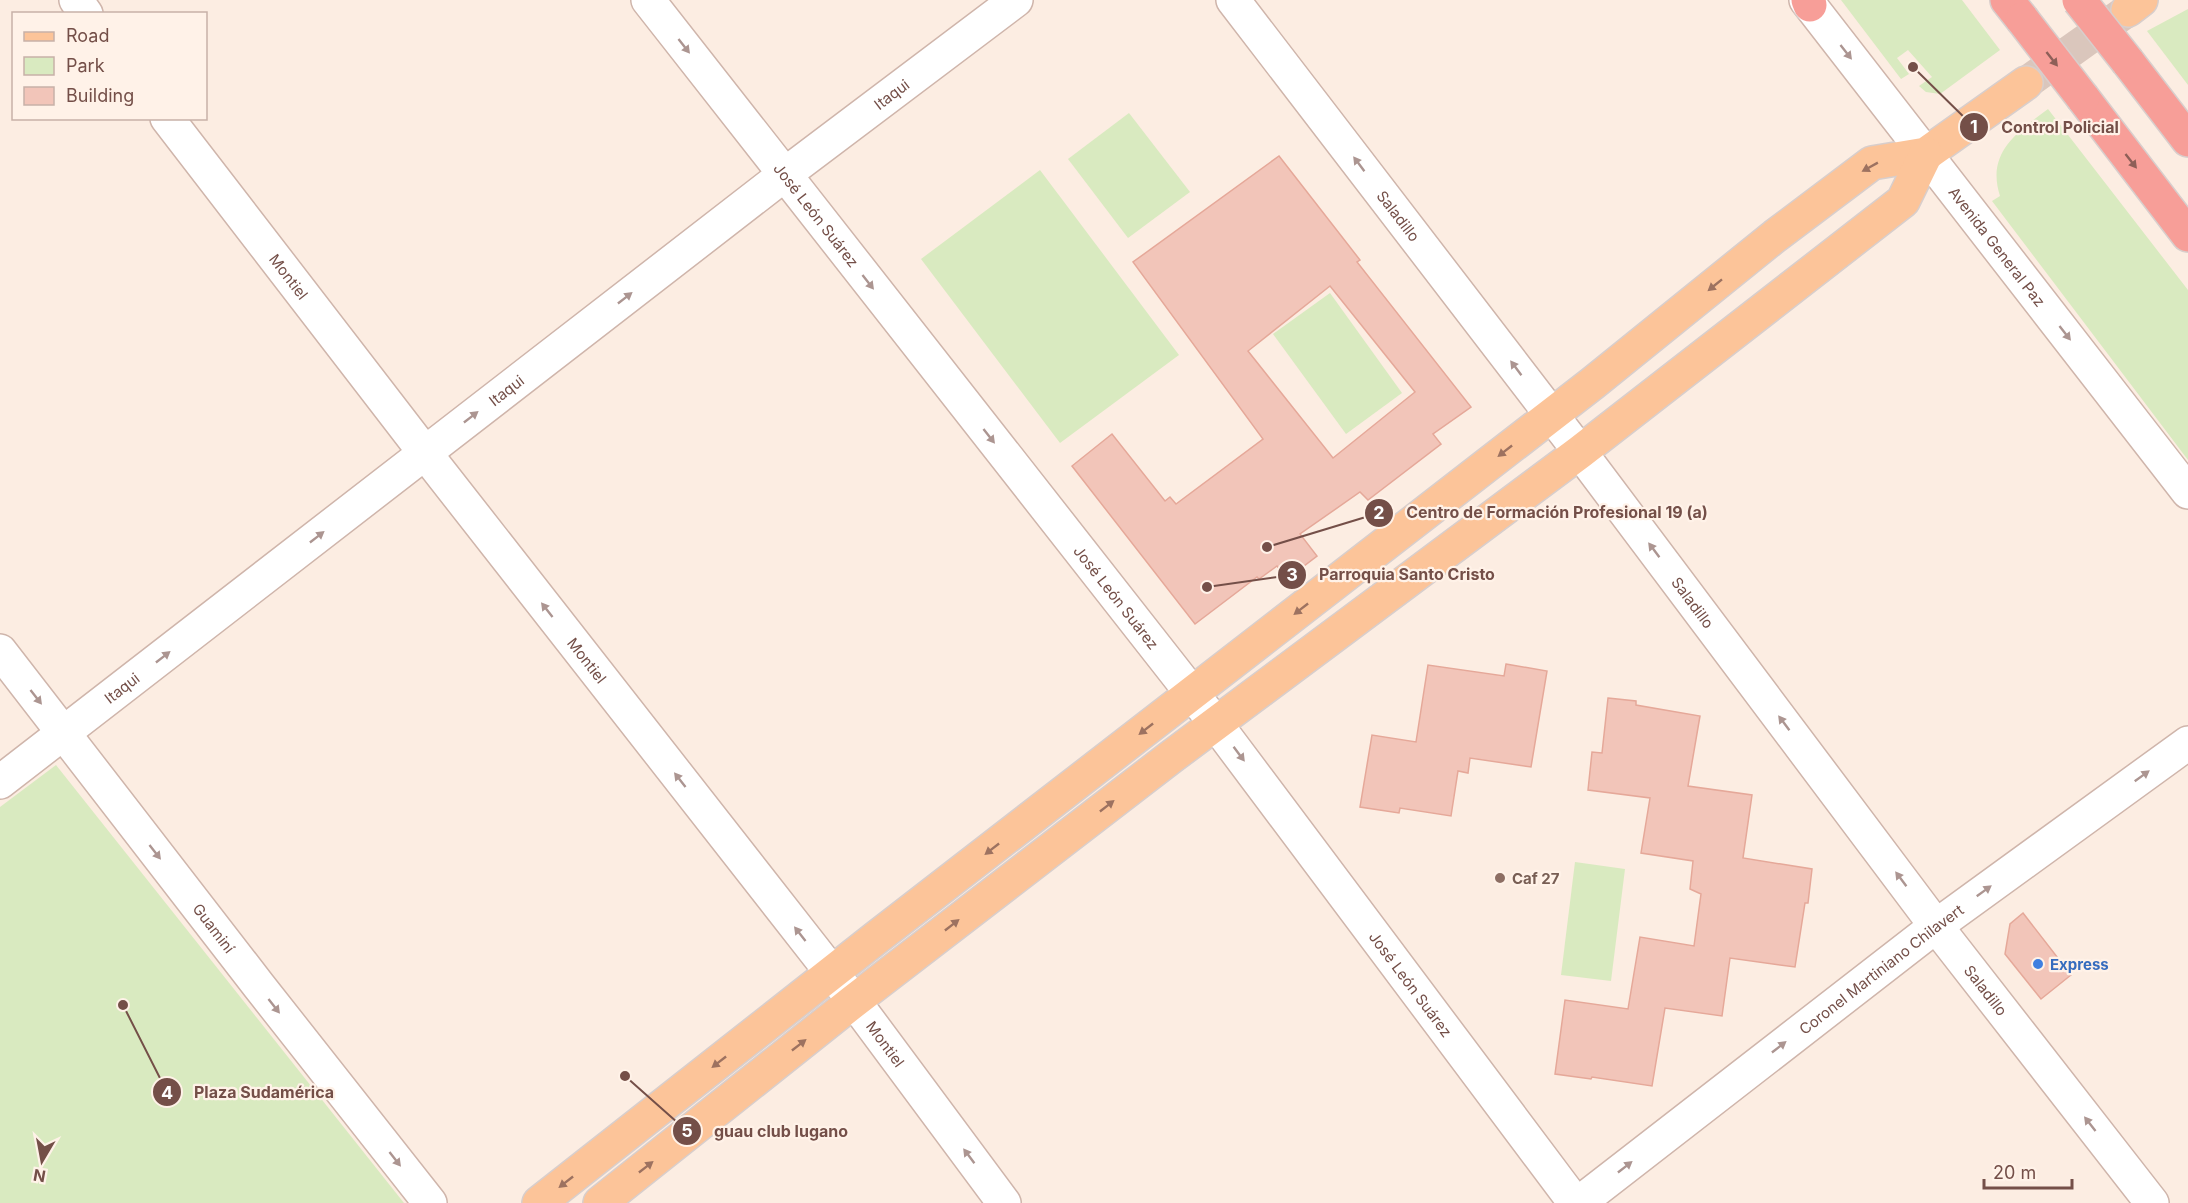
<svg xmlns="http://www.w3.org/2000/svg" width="2188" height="1203" font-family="Inter,sans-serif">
	<rect width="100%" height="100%" fill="#fcede2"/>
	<g fill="#d9eac0">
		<polygon points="1841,0 1962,0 2000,50 1940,94 1926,92 1919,86 1932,77 1908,50 1897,58 1909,74 1901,79"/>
		<polygon points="2188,9 2188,85 2147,31"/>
		<path d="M2048 109 2188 290V460L1992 201 2000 196C1986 153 2017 132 2048 109Z"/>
		<polygon points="1129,113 1190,192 1128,238 1068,159"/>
		<polygon points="1040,170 1179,355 1060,443 921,259"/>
		<polygon points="1330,293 1402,393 1346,434 1273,334"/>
		<polygon points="56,765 404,1203 0,1203 0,807"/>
		<polygon points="1575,862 1625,869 1611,981 1561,975"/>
	</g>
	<g fill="#f2c5b9" stroke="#e5a899" stroke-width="1.5" fill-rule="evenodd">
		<path d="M1279 156 1360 260 1357 262 1471 407 1433 434 1441 444 1368 500 1360 492 1300 534 1317 556 1287 579 1277 566 1259 579 1257 577 1195 624 1072 466 1112 434 1165 501 1170 497 1176 504 1263 439 1133 262ZM1330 286 1415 392 1333 458 1248 351Z"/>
		<polygon points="1506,664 1547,671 1531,767 1470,758 1468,773 1458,771 1451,816 1400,808 1399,813 1360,807 1372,735 1416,742 1428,665 1504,676"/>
		<polygon points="1608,698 1636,701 1636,705 1700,716 1688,786 1752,795 1743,858 1812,869 1808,903 1805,903 1795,967 1730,958 1722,1016 1665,1008 1652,1086 1592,1077 1591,1079 1555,1074 1565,1000 1628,1009 1640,937 1694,946 1701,894 1690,889 1693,861 1641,853 1650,798 1588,790 1592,752 1602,753"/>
		<polygon points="2023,913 2071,975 2041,999 2005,954 2010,924"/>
	</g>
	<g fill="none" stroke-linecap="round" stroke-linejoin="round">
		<polyline stroke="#dac6bc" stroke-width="33" stroke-dasharray="33 16" stroke-linecap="butt" points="2026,83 2124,13"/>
		<defs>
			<g id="minor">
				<polyline points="76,0 86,14"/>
				<path id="s1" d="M648 0 1216 724 1575 1203"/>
				<path id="s2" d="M1233 0 1580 452 1936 926 2152 1203"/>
				<path id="s3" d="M1806 0 2188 492"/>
				<path id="s4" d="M167 118 425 453 854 1001 1004 1203"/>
				<path id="s5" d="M0 651 259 986 430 1203"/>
				<path id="s6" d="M0 782 784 175 1016 0"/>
				<path id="s7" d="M1579 1203 1936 926 2188 743"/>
			</g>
			<g id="major">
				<polyline points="2128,10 2141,0"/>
				<polyline points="539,1203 876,938 1593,383 1775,236 1872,163 1926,154 2026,83"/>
				<polyline points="600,1203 854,1001 1171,757 1580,452 1903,201 1926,154"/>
			</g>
			<g id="highway">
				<polyline points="1808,0 1810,5"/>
				<polyline points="2007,0 2022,19"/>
				<polyline points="2128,62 2188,140"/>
				<polyline points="2083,98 2188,235"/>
			</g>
		</defs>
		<use href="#minor" stroke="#cfb5ab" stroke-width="36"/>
		<use href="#major" stroke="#d8cecc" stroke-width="36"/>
		<use href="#highway" stroke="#d8cecc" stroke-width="36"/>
		<use href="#minor" stroke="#fff" stroke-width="33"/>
		<use href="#major" stroke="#fcc499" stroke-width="33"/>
		<use href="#highway" stroke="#f79e98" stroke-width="33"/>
		<defs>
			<g id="highway-bridge">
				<polyline points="2079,0 2128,62"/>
				<polyline points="2022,19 2083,98"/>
			</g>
		</defs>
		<use href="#highway-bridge" stroke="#d8cecc" stroke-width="36" stroke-linecap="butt"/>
		<use href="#highway-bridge" stroke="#f79e98" stroke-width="33"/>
	</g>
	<defs><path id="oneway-solid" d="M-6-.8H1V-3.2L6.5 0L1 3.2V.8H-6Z" transform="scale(1.5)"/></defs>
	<g fill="#ac9591">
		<use href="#oneway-solid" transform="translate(684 46) rotate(52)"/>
		<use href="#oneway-solid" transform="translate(1846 52) rotate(52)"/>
		<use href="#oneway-solid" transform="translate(1359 164) rotate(-127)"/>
		<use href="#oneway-solid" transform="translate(868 282) rotate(52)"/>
		<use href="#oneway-solid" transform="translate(625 298) rotate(-38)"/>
		<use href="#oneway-solid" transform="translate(2065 333) rotate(52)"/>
		<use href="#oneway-solid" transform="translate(1516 368) rotate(-127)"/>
		<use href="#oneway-solid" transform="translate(471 417) rotate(-38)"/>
		<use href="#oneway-solid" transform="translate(989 436) rotate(52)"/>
		<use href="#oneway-solid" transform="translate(317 537) rotate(-38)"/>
		<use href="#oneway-solid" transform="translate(1654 550) rotate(-127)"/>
		<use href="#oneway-solid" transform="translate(547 610) rotate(-128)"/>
		<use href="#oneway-solid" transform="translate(163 657) rotate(-38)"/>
		<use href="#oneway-solid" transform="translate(36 697) rotate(52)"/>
		<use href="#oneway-solid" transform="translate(1784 723) rotate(-127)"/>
		<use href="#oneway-solid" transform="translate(1239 754) rotate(53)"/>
		<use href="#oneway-solid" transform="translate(2142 776) rotate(-36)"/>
		<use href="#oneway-solid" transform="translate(680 780) rotate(-128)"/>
		<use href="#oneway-solid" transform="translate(155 852) rotate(52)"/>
		<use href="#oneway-solid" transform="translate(1901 879) rotate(-127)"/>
		<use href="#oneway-solid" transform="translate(1984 891) rotate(-36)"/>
		<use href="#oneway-solid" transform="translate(800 934) rotate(-128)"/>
		<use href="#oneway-solid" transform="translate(274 1006) rotate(52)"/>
		<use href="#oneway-solid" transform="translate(1779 1047) rotate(-38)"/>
		<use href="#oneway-solid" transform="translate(2090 1124) rotate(-128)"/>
		<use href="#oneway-solid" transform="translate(969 1156) rotate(-127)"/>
		<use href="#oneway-solid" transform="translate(395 1159) rotate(52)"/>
		<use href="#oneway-solid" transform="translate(1625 1167) rotate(-38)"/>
	</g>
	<g fill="#8e5f58">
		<use href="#oneway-solid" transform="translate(2052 59) rotate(52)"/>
		<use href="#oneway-solid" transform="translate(2131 161) rotate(52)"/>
	</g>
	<g fill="#9d7260">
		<use href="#oneway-solid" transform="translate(1870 167) rotate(151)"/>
		<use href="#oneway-solid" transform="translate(1715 285) rotate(141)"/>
		<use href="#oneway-solid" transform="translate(1505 451) rotate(142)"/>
		<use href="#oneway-solid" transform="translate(1301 609) rotate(142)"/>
		<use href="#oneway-solid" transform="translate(1146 729) rotate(142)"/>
		<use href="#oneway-solid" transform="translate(1107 806) rotate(-38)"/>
		<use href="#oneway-solid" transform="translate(992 849) rotate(142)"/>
		<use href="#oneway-solid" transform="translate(952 925) rotate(-38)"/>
		<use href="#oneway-solid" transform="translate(799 1045) rotate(-38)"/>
		<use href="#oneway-solid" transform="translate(719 1062) rotate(142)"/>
		<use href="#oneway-solid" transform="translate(646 1167) rotate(-38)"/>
		<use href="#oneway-solid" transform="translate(566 1182) rotate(142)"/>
	</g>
	<circle fill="#8d6e63" stroke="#fff2e8" stroke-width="2" cx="1500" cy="878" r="6"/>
	<circle fill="#3f7fe0" stroke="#fff2e8" stroke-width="2" cx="2038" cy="964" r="6"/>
	<g text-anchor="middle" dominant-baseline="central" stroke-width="4.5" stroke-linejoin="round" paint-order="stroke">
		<g font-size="15" fill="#744f48" stroke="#fff2e8">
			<text stroke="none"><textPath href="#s6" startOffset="1126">Itaqui</textPath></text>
			<text stroke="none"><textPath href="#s2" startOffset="272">Saladillo</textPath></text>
			<text stroke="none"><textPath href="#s1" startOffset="273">José León Suárez</textPath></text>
			<text stroke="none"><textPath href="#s3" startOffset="312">Avenida General Paz</textPath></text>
			<text stroke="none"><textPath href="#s4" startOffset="200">Montiel</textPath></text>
			<text stroke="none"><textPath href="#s6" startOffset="640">Itaqui</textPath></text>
			<text stroke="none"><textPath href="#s1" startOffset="759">José León Suárez</textPath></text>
			<text stroke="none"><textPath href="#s2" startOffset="758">Saladillo</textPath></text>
			<text stroke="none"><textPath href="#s4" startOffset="686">Montiel</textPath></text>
			<text stroke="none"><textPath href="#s6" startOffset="154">Itaqui</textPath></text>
			<text stroke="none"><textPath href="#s5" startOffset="350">Guaminí</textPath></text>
			<text stroke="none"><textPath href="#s7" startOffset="382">Coronel Martiniano Chilavert</textPath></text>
			<text stroke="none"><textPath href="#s1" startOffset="1245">José León Suárez</textPath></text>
			<text stroke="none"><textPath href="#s2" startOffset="1244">Saladillo</textPath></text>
			<text stroke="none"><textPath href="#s4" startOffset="1172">Montiel</textPath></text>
		</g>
		<g font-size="15" font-weight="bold" fill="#785e54" stroke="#fff2e8" text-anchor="start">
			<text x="1512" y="878">Caf 27</text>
		</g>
		<g font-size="15" font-weight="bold" fill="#366cbe" stroke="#fff2e8" text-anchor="start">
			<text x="2050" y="964">Express</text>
		</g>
	</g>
	<path fill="none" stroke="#744f48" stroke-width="2" d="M1913 67L1974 127M1267 547L1379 513M1207 587L1292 575M123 1005L167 1092M625 1076L687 1131"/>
	<g fill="#744f48" stroke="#fff2e8" stroke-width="2">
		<circle cx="1913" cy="67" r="6"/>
		<circle cx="1267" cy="547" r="6"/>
		<circle cx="1207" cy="587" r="6"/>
		<circle cx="123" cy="1005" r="6"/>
		<circle cx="625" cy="1076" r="6"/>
		<circle cx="1974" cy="127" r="15"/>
		<circle cx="1379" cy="513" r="15"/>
		<circle cx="1292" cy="575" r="15"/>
		<circle cx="167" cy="1092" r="15"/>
		<circle cx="687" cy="1131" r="15"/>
	</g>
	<g font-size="18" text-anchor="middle" font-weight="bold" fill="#fff">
		<text x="1974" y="133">1</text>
		<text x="1379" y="519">2</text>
		<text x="1292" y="581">3</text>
		<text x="167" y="1099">4</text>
		<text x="687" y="1137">5</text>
	</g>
	<g font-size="16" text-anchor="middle" font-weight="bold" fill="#744f48" stroke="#fff2e8" stroke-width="4.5" stroke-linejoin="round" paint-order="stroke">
		<text x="2060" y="133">Control Policial</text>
		<text x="1557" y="518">Centro de Formación Profesional 19 (a)</text>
		<text x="1407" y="580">Parroquia Santo Cristo</text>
		<text x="264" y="1098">Plaza Sudamérica</text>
		<text x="781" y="1137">guau club lugano</text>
	</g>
	<rect x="12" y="12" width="195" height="108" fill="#fff2e8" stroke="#c7b1a8" stroke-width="1.5"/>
	<rect x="24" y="32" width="30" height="9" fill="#fcc499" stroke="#c7b1a8" stroke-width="1.5"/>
	<text x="66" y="42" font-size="18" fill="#744f48">Road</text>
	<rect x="24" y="57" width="30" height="18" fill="#d9eac0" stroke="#c7b1a8" stroke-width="1.5"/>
	<text x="66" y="72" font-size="18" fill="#744f48">Park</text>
	<rect x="24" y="87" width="30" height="18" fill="#f2c5b9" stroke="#c7b1a8" stroke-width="1.5"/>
	<text x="66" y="102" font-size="18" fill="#744f48">Building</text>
	<g transform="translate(42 1161) rotate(190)" stroke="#fff2e8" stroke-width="4.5" paint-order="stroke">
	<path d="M0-4.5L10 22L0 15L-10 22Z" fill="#744f48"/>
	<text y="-9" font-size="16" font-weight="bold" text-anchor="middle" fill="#744f48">N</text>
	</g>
	<path d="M1984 1179v9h88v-9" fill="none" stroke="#744f48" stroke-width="3"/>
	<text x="1993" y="1179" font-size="18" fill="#744f48" stroke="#fff2e8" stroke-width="4.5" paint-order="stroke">20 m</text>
</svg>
